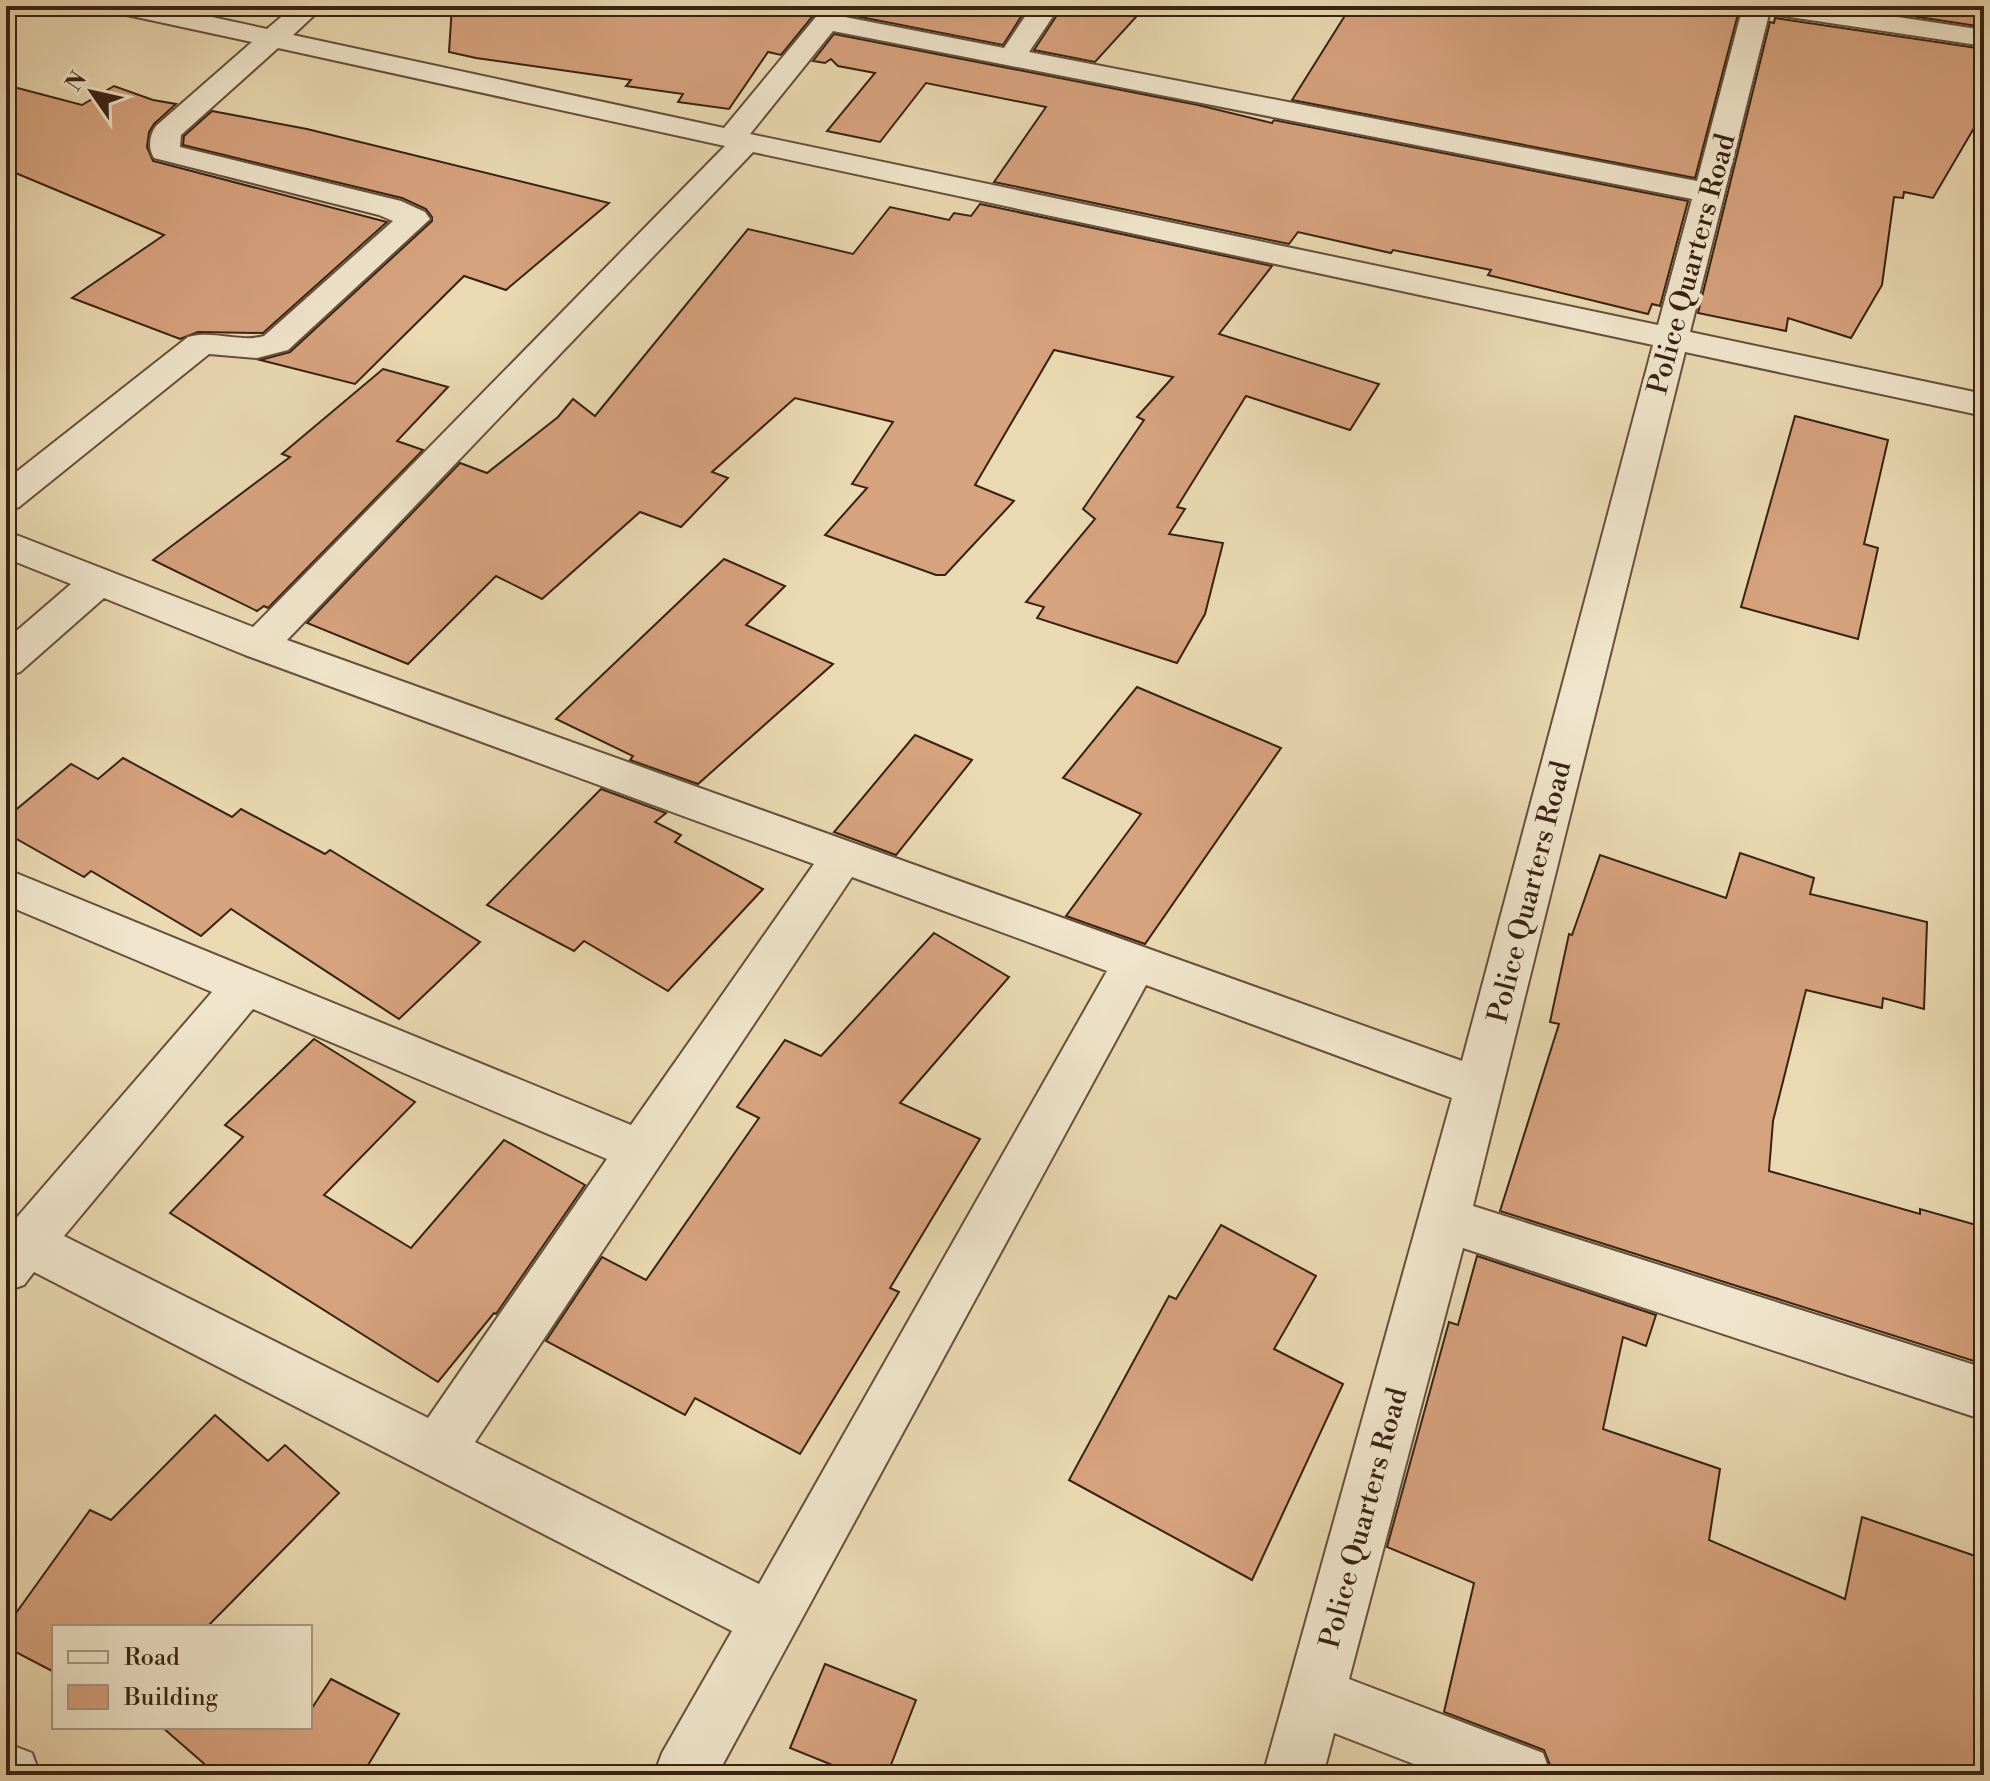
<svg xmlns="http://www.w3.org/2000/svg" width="1990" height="1781" font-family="'Libre Bodoni',serif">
	<rect width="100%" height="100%" fill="#ead9b2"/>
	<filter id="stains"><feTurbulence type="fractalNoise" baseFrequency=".0025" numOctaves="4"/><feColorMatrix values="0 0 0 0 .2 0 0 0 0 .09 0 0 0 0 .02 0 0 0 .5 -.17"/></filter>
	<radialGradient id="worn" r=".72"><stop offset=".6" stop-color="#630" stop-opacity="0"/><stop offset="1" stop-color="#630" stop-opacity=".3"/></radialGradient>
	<g fill="#d7a27e" stroke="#372213" stroke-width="2">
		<polygon points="452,6 821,6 781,55 768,52 729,109 678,102 683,94 626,86 631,80 476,58 449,52"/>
		<polygon points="856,6 1028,6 1003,45 850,15"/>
		<polygon points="1063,6 1146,6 1095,62 1034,50"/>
		<polygon points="1351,6 1704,6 1738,14 1695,178 1292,100"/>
		<polygon points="1891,6 1984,6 1984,27 1891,13"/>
		<polygon points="1775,18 1984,49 1984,111 1933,198 1904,192 1903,198 1894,197 1882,285 1851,338 1788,318 1786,331 1698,313 1770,22 1774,23"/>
		<polygon points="834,34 1198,105 1272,123 1274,120 1688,201 1660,306 1652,304 1648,314 1488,275 1491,270 1393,250 1391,253 1298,232 1289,244 994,182 1046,107 926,83 880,142 827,131 875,73 838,66 831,59 825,63 813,61"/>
		<polygon points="6,85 82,105 114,86 153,100 176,104 154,124 149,132 147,147 153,161 387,222 263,333 198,332 180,339 72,298 164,235 6,169"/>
		<polygon points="212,111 307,129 609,203 506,290 464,276 355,384 260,360 290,352 432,221 432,217 426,209 402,198 183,145 184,136"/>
		<polygon points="980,204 1272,266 1219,334 1379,384 1350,430 1246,396 1177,507 1185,509 1169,534 1223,543 1205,614 1177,663 1037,618 1044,607 1026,602 1095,519 1083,509 1144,420 1137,417 1173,377 1054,350 975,485 1014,501 945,575 936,575 825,535 867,488 852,484 893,422 795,398 712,472 728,478 681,527 640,512 542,599 496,576 408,664 307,623 460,463 487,473 558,417 573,399 595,416 748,229 853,254 890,207 949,220 954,213 971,216"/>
		<polygon points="383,369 448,387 397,441 423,450 268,608 264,606 257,611 153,560 290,457 282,454"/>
		<polygon points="1795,416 1888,440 1864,544 1878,548 1858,639 1741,607"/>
		<polygon points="724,559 785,586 746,625 833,664 698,784 630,760 633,756 556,719"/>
		<polygon points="1137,687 1281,748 1145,944 1066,916 1141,814 1063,778"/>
		<polygon points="915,735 972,760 896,855 834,832"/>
		<polygon points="123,758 232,817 241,809 325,854 330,850 480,942 399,1019 231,909 201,936 91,871 84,877 6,833 6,818 71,764 98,779"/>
		<polygon points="601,789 666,813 655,822 681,835 675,842 763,889 668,991 584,941 574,951 487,905"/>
		<polygon points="1740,853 1814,878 1810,894 1927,922 1924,1009 1883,998 1882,1008 1806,990 1773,1121 1769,1171 1920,1214 1920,1209 1980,1226 1977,1362 1500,1211 1559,1024 1550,1022 1569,934 1572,935 1600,855 1726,898"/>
		<polygon points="934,933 1009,977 900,1103 980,1139 890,1288 899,1292 800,1454 695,1398 685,1415 546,1341 602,1257 646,1280 759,1118 737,1107 785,1040 821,1056"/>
		<polygon points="314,1039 415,1102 324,1195 411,1248 504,1140 585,1185 496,1314 494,1313 438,1382 170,1213 243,1137 225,1125"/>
		<polygon points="1221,1225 1316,1276 1274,1349 1343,1384 1252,1580 1069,1480 1169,1296 1176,1299"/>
		<polygon points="1477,1256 1656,1315 1646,1346 1623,1337 1603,1429 1720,1469 1709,1540 1845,1599 1862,1517 1984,1559 1974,1624 1984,1628 1984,1775 1554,1775 1544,1750 1444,1712 1474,1583 1387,1547 1449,1322 1458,1325"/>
		<polygon points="215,1415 268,1461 285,1445 339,1493 207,1627 54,1627 54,1672 6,1647 6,1627 90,1510 111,1520"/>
		<polygon points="825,1664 916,1700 887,1775 857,1775 790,1748"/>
		<polygon points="331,1679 399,1714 362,1775 217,1775 162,1727 310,1727 310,1711"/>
	</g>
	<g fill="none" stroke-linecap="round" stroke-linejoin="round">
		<defs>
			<g id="minor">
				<path d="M109 6H161L267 29 294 6H324L293 35 724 128 825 6H853L845 17 1004 48 1032 6H1060L1029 52 1697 181 1743 6H1825L1984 30V46L1769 14 1690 332 1984 394V416L1685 352 1473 1206 1984 1368V1420L1463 1248 1349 1679 1543 1753 1551 1775H1442L1334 1733 1323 1775H1263L1452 1098 1146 985 717 1775H654L662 1753 732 1631 34 1272 24 1285 6 1291V1230L212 992 6 905V869L631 1125 814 864 245 655 104 598 20 672 6 676V640L71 584 6 558V531L253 627 725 146 278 48 181 135 180 147 401 201 425 212 430 219 288 350 257 358 209 354 19 507 6 511V480L188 337C214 330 240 343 264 336L393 221 379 215 154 158C148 149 149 135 156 126L252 42 113 12ZM833 31 1692 199 1658 325 750 134ZM753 152 1653 345 1462 1061 287 640ZM852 877 1107 971 759 1584 475 1442ZM253 1009 607 1159 428 1418 64 1236Z"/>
				<polygon points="6,1743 32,1753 40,1775 6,1775"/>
			</g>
		</defs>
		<use href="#minor" stroke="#64503b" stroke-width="4"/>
		<use href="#minor" fill="#f1e6cd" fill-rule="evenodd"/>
	</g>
	<g text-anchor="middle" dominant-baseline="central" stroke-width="8" stroke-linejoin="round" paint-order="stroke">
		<g font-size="28" fill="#372213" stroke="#f1e6cd">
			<text transform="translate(1692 264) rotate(-75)">Police Quarters Road</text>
			<text transform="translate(1530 892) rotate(-76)">Police Quarters Road</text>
			<text transform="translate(1364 1518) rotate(-75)">Police Quarters Road</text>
		</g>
	</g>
	<rect width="1990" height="1781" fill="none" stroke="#ead9b2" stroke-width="32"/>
	<rect x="8" y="8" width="1974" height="1765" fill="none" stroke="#372213" stroke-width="4"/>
	<rect x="16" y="16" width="1958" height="1749" fill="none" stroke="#372213" stroke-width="2"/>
	<rect x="52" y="1625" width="260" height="104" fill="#f1e6cd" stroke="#a79883" stroke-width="2"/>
	<rect x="68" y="1651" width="40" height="12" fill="#f1e6cd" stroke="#a79883" stroke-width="2"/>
	<text x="124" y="1665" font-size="24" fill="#372213">Road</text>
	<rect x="68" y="1685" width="40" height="24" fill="#d7a27e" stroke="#a79883" stroke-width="2"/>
	<text x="124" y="1705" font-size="24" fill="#372213">Building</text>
	<g transform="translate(92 92) rotate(304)" stroke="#f1e6cd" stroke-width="6" paint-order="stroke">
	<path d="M0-6L14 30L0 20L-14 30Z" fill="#372213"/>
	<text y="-12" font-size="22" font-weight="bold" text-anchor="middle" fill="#372213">N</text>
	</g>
	<rect width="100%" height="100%" filter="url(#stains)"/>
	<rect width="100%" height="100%" fill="url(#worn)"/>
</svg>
